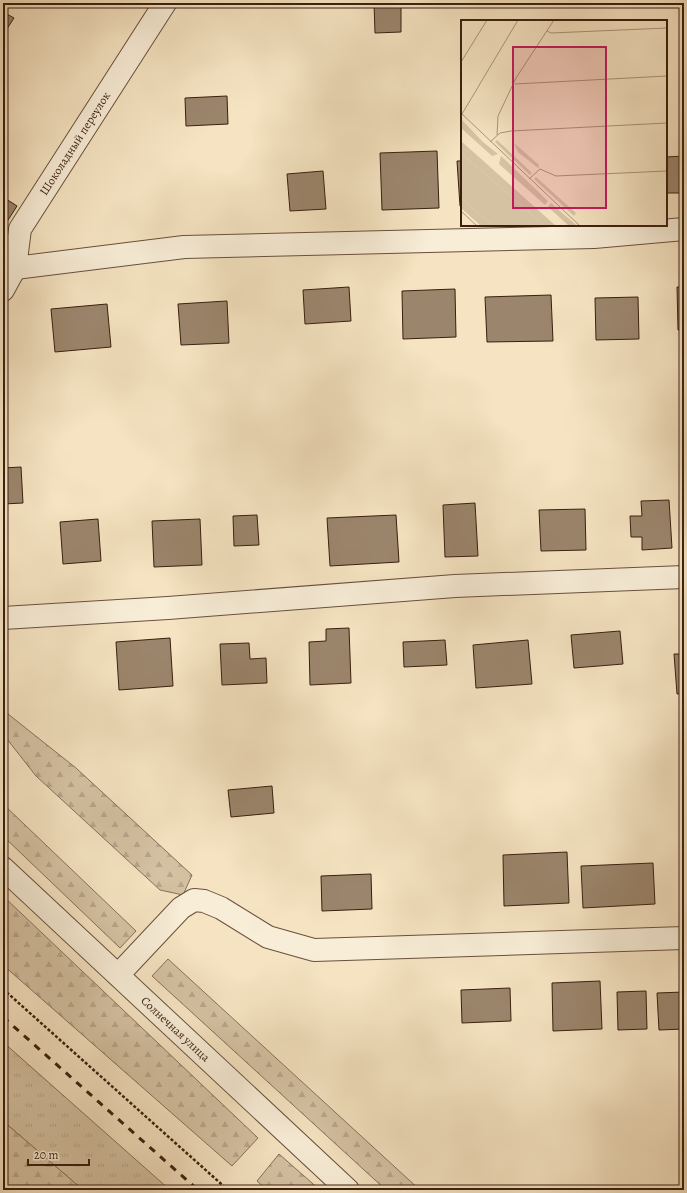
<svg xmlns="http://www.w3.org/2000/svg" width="687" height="1193" font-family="Alegreya,serif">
	<defs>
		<pattern id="grass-tufts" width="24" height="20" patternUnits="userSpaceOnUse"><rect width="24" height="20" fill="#d5c2a3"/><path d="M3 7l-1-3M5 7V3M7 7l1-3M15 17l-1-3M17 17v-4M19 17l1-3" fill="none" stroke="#b8a68b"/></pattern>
		<pattern id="forest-firs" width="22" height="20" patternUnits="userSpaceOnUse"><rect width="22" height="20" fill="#d5c2a3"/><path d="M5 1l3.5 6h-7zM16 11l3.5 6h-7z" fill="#b8a68b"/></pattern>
	</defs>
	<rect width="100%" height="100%" fill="#f5e3c1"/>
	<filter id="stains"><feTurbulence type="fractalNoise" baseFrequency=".005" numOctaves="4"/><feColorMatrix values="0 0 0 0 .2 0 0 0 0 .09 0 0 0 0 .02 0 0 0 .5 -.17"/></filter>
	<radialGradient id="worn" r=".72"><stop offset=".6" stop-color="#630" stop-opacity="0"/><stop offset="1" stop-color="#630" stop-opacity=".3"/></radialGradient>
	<polygon fill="url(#grass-tufts)" stroke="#887059" points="3,1042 170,1190 83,1190 3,1121"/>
	<g fill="url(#forest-firs)" stroke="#887059">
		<polygon points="3,710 76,768 192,875 183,895 160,890 36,776 3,734"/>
		<polygon points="3,804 136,931 120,948 3,836"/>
		<polygon points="3,896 258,1138 232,1166 3,965"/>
		<polygon points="168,959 420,1190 386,1190 152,976"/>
		<polygon points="3,1121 83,1190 3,1190"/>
		<polygon points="279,1154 320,1190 267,1190 257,1181"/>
	</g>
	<g fill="#9b856c" stroke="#3a1f0f">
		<polygon points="17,3 26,3 23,7"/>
		<polygon points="374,3 401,3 401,32 375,33"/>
		<polygon points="3,12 14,18 3,35"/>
		<polygon points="227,96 228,124 186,126 185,98"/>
		<polygon points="437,151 439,208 382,210 380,153"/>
		<polygon points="684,156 684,193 666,193 666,157"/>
		<polygon points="457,161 462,161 462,206 460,206"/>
		<polygon points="323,171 326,209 290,211 287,174"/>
		<polygon points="3,197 17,206 3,228"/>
		<polygon points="349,287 351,321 305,324 303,290"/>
		<polygon points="677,287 684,287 684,330 678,330"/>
		<polygon points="455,289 456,337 403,339 402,291"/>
		<polygon points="551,295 553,341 487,342 485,297"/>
		<polygon points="638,297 639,339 596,340 595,298"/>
		<polygon points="227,301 229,343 181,345 178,304"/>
		<polygon points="107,304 111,347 55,352 51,309"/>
		<polygon points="21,467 23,503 3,504 3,468"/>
		<polygon points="669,500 672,548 642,550 642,537 631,537 630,516 642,516 641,501"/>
		<polygon points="475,503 478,556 445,557 443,505"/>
		<polygon points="585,509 586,550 541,551 539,510"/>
		<polygon points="257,515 259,545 234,546 233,516"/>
		<polygon points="396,515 399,562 330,566 327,518"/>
		<polygon points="98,519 101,561 63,564 60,522"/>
		<polygon points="200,519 202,565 154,567 152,521"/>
		<polygon points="349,628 351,683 310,685 309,642 326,641 326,629"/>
		<polygon points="620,631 623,664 574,668 571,635"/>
		<polygon points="170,638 173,686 119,690 116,642"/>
		<polygon points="445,640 447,665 404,667 403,642"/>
		<polygon points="528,640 532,684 476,688 473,645"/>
		<polygon points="249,643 250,659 266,658 267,683 222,685 220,644"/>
		<polygon points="674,654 684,654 684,693 677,694"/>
		<polygon points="272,786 274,813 231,817 228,790"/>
		<polygon points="567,852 569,903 504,906 503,855"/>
		<polygon points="653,863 655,904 583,908 581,866"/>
		<polygon points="371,874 372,909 322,911 321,876"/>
		<polygon points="600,981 602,1029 553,1031 552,983"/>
		<polygon points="510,988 511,1021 462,1023 461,990"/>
		<polygon points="646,991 647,1029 618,1030 617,992"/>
		<polygon points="684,992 684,1029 659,1030 657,993"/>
	</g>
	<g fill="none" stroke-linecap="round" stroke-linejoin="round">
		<defs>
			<g id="minor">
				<polyline points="15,268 184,247 594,237 684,229"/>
				<path id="s1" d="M3 290 15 268 20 229 165 3"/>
				<polyline points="3,618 168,608 455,586 684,577"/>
				<path id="s2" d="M3 868 348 1190"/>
				<polyline points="118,975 181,908 194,900 204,901 221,908 268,937 314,950 684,938"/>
			</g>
		</defs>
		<use href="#minor" stroke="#69503c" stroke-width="24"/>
		<polyline stroke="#3a1f0f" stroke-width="2.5" stroke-dasharray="3 2" stroke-linecap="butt" points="3,989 228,1190"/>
		<use href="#minor" stroke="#f8edd7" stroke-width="22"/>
		<polyline stroke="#3a1f0f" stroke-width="3" stroke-dasharray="7 7" stroke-linecap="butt" points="3,1017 198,1190"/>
	</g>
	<g text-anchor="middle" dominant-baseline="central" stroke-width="3" stroke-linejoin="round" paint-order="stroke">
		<g font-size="12" fill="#3a1f0f" stroke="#f8edd7">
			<text stroke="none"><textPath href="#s1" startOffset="166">Шоколадный переулок</textPath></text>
			<text stroke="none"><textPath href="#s2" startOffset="236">Солнечная улица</textPath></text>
		</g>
	</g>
	<g transform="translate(461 20)">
		<rect width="206" height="206" fill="#f5e3c1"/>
		<path d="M0 121 95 206H84L0 133ZM0 178 32 206H20L0 188Z" fill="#d5c2a3"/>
		<path d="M0 99 22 122 37 134 31 136 0 108ZM36 120 71 153 69 155 34 122ZM53 123 78 145 77 148 57 132ZM0 133 84 206H32L0 178ZM40 136 87 181 84 185 38 144ZM75 157 115 193 113 196 73 159ZM90 183 116 206H108L87 187Z" fill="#d5c2a3"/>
		<path fill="none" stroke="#aa957a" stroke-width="1" d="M86 11 90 13 206 8M0 42 26 0M54 64 206 56M0 93 119 206M1 94 57 0M36 115 37 96 55 58 93 0M29 122 39 113 50 111 206 103M68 159 79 149 95 156 206 151M0 191 16 206"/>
		<path fill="#c2185b" fill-opacity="0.15" stroke="#c2185b" stroke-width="2" d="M52 27H145V188H52Z"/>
		<rect width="206" height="206" fill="none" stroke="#3a1f0f" stroke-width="2"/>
	</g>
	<rect width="687" height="1193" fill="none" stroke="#f5e3c1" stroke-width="16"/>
	<rect x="4" y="4" width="679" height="1185" fill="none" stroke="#3a1f0f" stroke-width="2"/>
	<rect x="8" y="8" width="671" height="1177" fill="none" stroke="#3a1f0f"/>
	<path d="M28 1159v6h61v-6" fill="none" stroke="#3a1f0f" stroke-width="2"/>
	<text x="34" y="1159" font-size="12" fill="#3a1f0f" stroke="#f8edd7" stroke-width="3" paint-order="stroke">20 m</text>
	<rect width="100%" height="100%" filter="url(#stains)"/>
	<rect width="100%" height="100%" fill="url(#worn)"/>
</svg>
